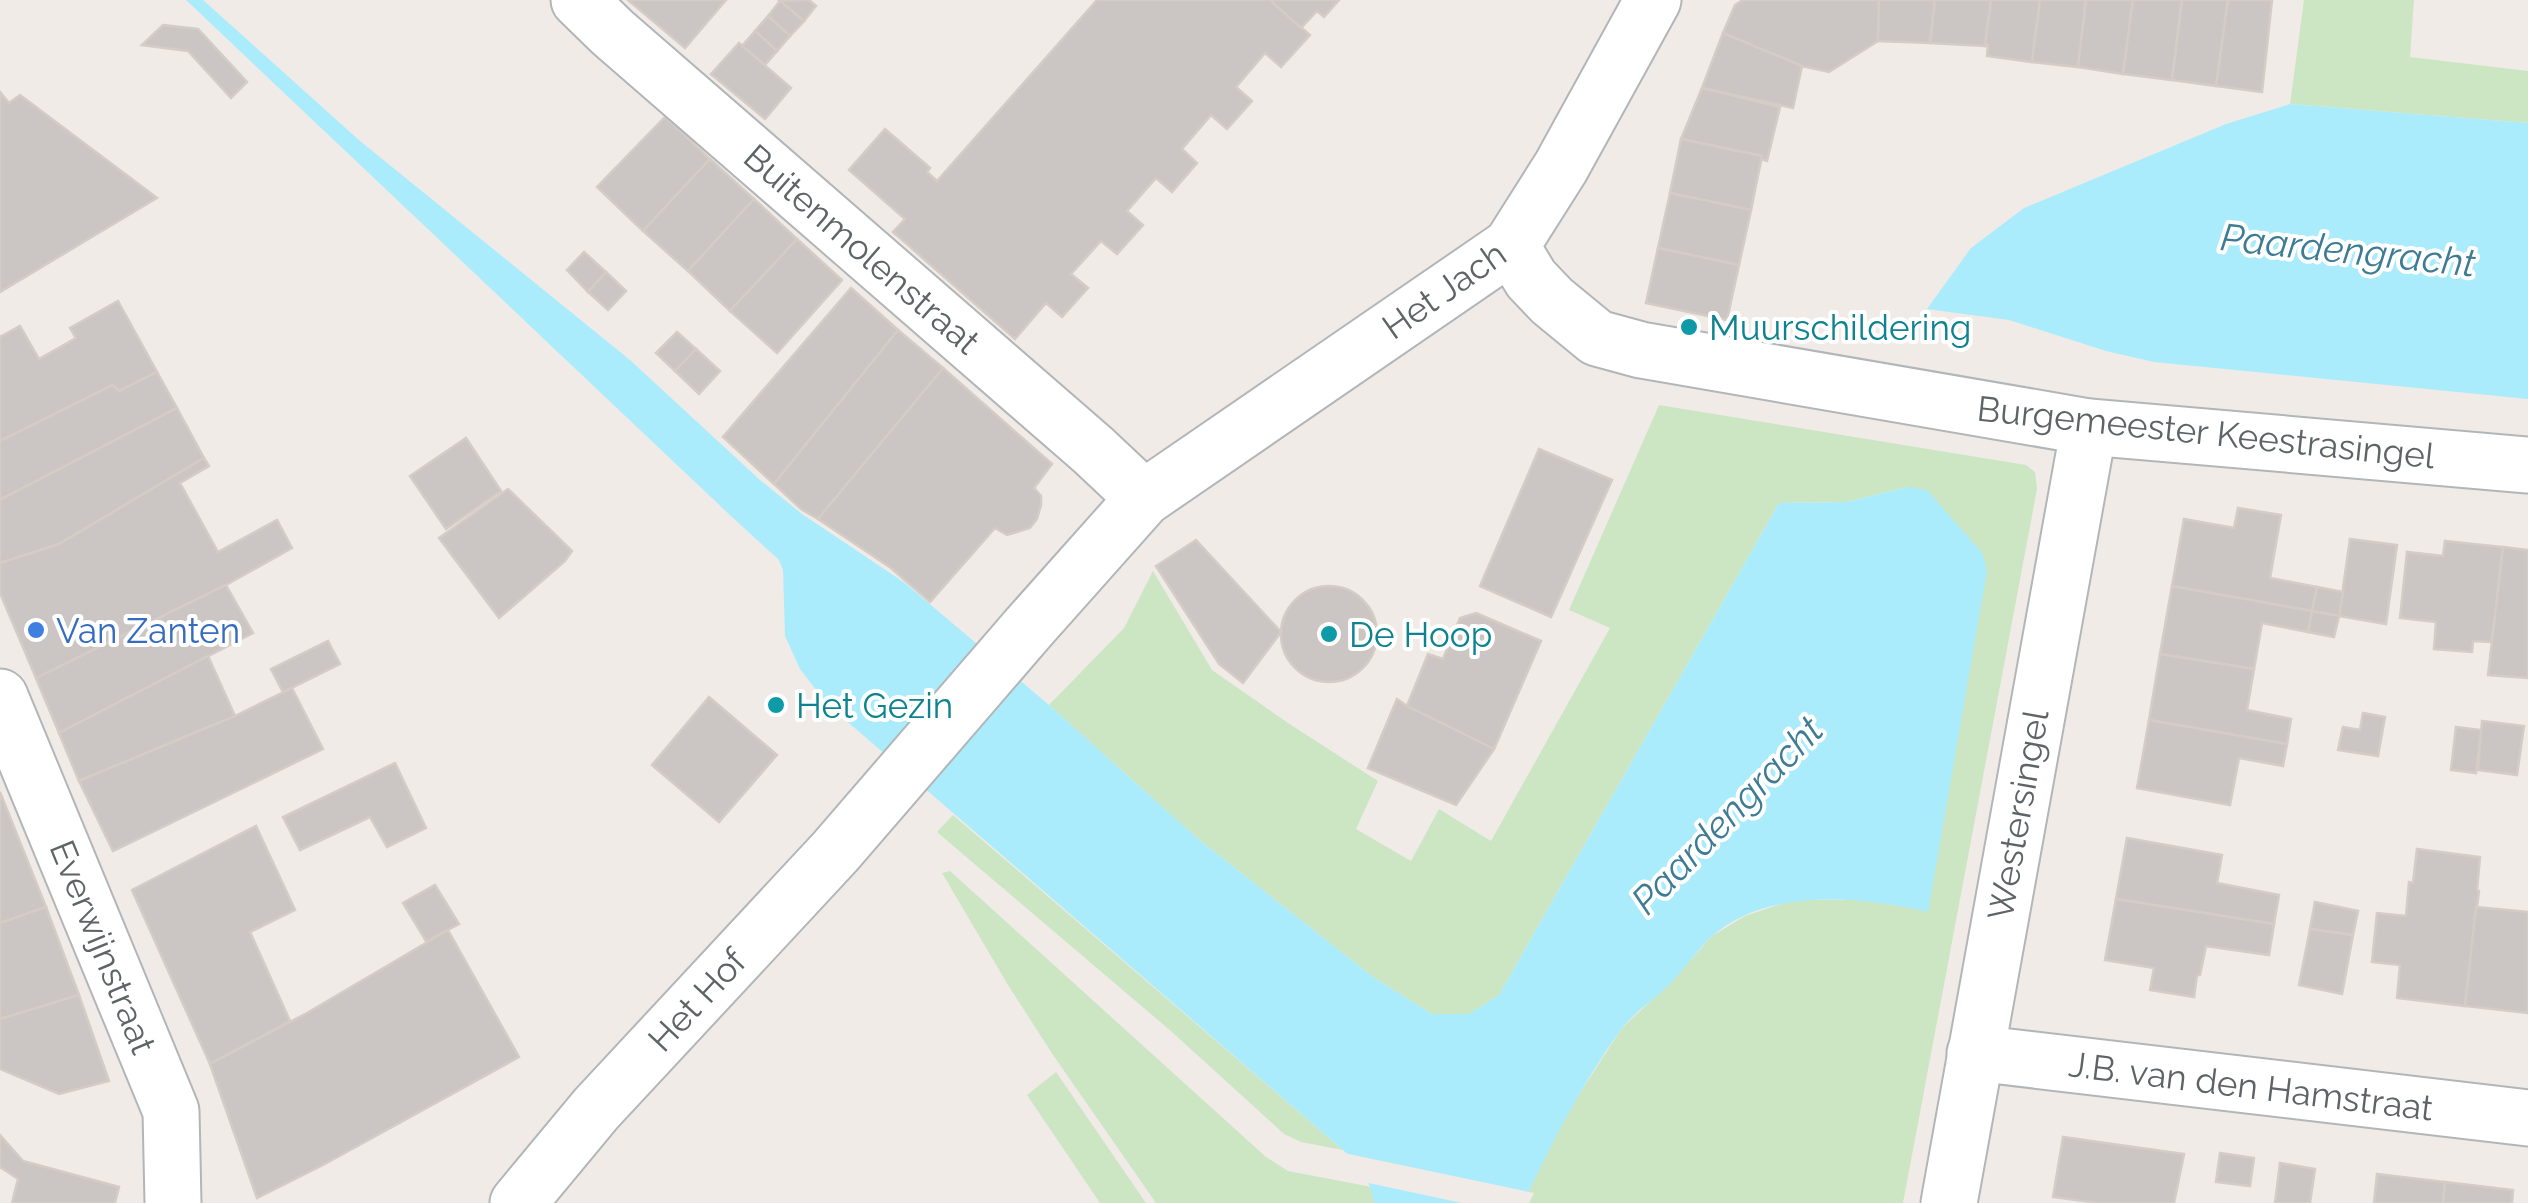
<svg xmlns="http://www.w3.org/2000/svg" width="2528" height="1203" font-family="Raleway,sans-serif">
	<rect width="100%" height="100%" fill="#f0ebe7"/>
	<g fill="#cce6c4">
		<polygon points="2304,0 2414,0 2410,57 2528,71 2528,123 2290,104"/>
		<polygon points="1659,405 2026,465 2035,472 2037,489 1903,1203 1523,1203 1563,1119 1622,1028 1669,984 1712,936 1745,916 1793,900 1866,900 1928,911 1907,487 1847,502 1779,503 1499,995 1469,1014 1432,1014 1373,977 1197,838 1049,705 1124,628 1153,571 1212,670 1288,723 1378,781 1356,829 1411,861 1439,809 1491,841 1610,628 1569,610"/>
		<polygon points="953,815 1343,1150 1301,1142 1284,1134 1172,1032 937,832"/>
		<polygon points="950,871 1266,1157 1288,1171 1372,1187 1374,1203 1156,1203 1053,1055 1008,985 942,873"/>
		<polygon points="1056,1072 1146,1203 1100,1203 1027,1095"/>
	</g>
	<g fill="#aaecfc">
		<path d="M186 0H203L360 141 630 360 760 480 802 514 905 583 1049 705 1197 838 1373 977 1432 1014H1469L1499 995 1779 503 1847 502 1907 487 1927 490 1983 554 1987 571 1928 912C1862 896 1765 887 1710 938 1696 952 1684 969 1670 984 1654 1000 1633 1013 1620 1031 1581 1084 1552 1144 1523 1203H1374C1370 1178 1360 1167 1343 1150L827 704 800 669 785 636 783 570 779 560 732 517Z"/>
		<polygon points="2290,104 2528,123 2528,399 2154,362 2106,351 2009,320 1927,309 1971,248 2024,208 2226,124"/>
	</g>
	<polygon fill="#f0ebe7" points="1344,1153 1534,1193 1529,1203 1462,1203 1364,1182 1361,1175 1343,1157"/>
	<g fill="#cbc6c3" stroke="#d4ccc5" stroke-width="2.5">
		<polygon points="628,0 726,0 685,48"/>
		<polygon points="809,0 816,6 804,21 780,1"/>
		<polygon points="1097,0 1270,0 1310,35 1281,67 1265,53 1236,87 1252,101 1227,129 1211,115 1182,149 1197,163 1172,192 1156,178 1127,211 1143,225 1117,254 1101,241 1071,274 1088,288 1062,317 1046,303 1015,339 893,232 905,219 849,170 885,129 930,168 927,172 937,181"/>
		<polygon points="1270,0 1339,0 1324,17 1317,11 1301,28"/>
		<polygon points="1743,0 1879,0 1878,41 1829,72 1802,66 1723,33 1735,5"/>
		<polygon points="1879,0 1935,0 1930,43 1878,41"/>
		<polygon points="1935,0 1991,0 1985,46 1930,43"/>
		<polygon points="1991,0 2040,0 2032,62 1987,56 1988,45 1985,46"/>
		<polygon points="2040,0 2086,0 2078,67 2032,62"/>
		<polygon points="2086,0 2133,0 2123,74 2078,67"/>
		<polygon points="2133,0 2182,0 2172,80 2123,74"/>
		<polygon points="2182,0 2228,0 2216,86 2172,80"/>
		<polygon points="2228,0 2272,0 2262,92 2216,86"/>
		<polygon points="780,1 804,21 790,36 768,16"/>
		<polygon points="768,16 790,36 777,51 755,31"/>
		<polygon points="163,25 198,29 247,82 231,98 188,51 142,45"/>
		<polygon points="755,31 777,51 765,65 742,46"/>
		<polygon points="1723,33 1802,66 1793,108 1702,88"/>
		<polygon points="739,43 791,88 765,119 711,74"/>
		<polygon points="1702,88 1780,107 1767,161 1761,159 1762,156 1681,139"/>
		<polygon points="0,92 9,103 20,95 157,198 0,292"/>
		<polygon points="665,117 710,159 643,231 597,187"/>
		<polygon points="1681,139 1762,156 1751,210 1670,193"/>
		<polygon points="710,159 754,199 688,271 643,231"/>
		<polygon points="1670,193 1751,210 1739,265 1658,248"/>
		<polygon points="754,199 797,239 730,311 688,271"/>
		<polygon points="797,239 842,280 777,353 730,311"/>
		<polygon points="1658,248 1739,265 1727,320 1646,303"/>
		<polygon points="584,252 606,272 588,292 567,270"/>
		<polygon points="606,272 626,291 608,310 588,292"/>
		<polygon points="851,288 898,330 774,484 723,437"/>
		<polygon points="118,301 157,372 119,391 113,385 0,441 0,337 20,326 39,359 76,338 70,328"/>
		<polygon points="898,330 943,368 818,519 801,509 774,484"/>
		<polygon points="677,332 696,349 675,371 656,353"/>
		<polygon points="696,349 720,371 699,394 675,371"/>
		<polygon points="943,368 1052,464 1034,488 1041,496 1041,505 1037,519 1030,528 1007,535 995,528 930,602 891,568 818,519"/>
		<polygon points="157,372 177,408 0,500 0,441 113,385 119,391"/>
		<polygon points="177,408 204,458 59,544 0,563 0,500"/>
		<polygon points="466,438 501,491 446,529 410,476"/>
		<polygon points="1539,449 1612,480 1551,617 1480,586"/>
		<polygon points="204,458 209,466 180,483 218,552 277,520 292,548 226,585 36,678 0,593 0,563 59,544"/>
		<polygon points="508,489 572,551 565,561 499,618 439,538"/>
		<polygon points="2238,508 2281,515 2270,578 2317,587 2312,611 2172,586 2184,519 2234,528"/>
		<polygon points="2350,539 2397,545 2386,624 2339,616"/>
		<polygon points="1196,540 1281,632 1243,683 1219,664 1156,566"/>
		<polygon points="2445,541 2503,547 2492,642 2473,641 2472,652 2434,649 2436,622 2400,618 2407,552 2443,556"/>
		<polygon points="2503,547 2528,550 2528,678 2488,675"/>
		<polygon points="226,585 253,633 59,733 36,678"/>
		<circle cx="1329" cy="634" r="48"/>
		<polygon points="2172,586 2312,611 2308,632 2262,623 2254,669 2160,654"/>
		<polygon points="2317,587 2343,592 2339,616 2312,611"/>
		<polygon points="2312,611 2339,616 2334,637 2308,632"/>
		<polygon points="1476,613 1541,641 1494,749 1407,706 1428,654 1443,659 1460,618"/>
		<polygon points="328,641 340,664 283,692 271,669"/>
		<polygon points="2160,654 2254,669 2247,710 2291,719 2287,744 2149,720"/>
		<polygon points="208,656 235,716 79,781 59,733"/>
		<polygon points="292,688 323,749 113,851 79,781 235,716"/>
		<polygon points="709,697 777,755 719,822 652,765"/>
		<polygon points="1397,699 1407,706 1494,749 1456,805 1368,768"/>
		<polygon points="2363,713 2385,717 2378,756 2338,750 2343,727 2360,730"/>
		<polygon points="2149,720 2287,744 2283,766 2239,758 2230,805 2137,788"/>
		<polygon points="2482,721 2524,726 2517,775 2478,770"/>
		<polygon points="2456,727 2481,730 2476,773 2451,770"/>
		<polygon points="395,763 426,828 387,847 370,817 300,850 283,817"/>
		<polygon points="0,792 46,907 0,923"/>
		<polygon points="256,826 295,910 250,932 290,1021 210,1064 132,890"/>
		<polygon points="2127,838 2222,855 2217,883 2279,895 2274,924 2116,899"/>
		<polygon points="2417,849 2480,857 2477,890 2479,891 2465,1006 2397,998 2400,965 2372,962 2377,913 2406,916 2409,882 2413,883"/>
		<polygon points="435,885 459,924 426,941 403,903"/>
		<polygon points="2116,899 2274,924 2269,955 2206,946 2200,975 2197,975 2194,997 2150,990 2154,968 2105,960"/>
		<polygon points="2315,902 2358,911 2353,935 2310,929"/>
		<polygon points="46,907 79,995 0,1019 0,923"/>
		<polygon points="2476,907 2528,912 2528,1013 2465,1006"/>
		<polygon points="2310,929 2353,935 2342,994 2299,985"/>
		<polygon points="448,930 519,1057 323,1165 257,1198 210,1064 307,1013"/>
		<polygon points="79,995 109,1081 59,1094 0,1069 0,1019"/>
		<polygon points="0,1135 23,1161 119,1187 115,1203 12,1203 18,1179 0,1167"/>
		<polygon points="2063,1137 2184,1154 2174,1203 2098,1203 2053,1197"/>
		<polygon points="2220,1153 2254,1158 2250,1186 2216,1182"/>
		<polygon points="2280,1163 2315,1169 2310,1203 2275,1203"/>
		<polygon points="2377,1174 2445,1182 2443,1203 2374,1203"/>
		<polygon points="2445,1182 2513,1190 2512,1203 2443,1203"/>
	</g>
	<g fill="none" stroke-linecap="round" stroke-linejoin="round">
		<defs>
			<g id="minor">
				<polyline points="579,0 613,33 1093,450 1144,498"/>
				<polyline points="1511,246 1531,279 1552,301 1597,338 1641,350 2089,427 2528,465"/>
				<polyline points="0,697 171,1111 173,1203"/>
				<polyline points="1975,1053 2528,1118"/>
				<polyline points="518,1203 596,1109 835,852 1030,626 1144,498 1511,246 1561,167 1653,0"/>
				<polyline points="1949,1203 2089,427"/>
			</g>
		</defs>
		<use href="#minor" stroke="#b2b6b8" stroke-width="59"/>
		<use href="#minor" stroke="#fff" stroke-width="55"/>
	</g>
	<g fill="#0f9aa8" stroke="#fff" stroke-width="4">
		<circle cx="1689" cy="327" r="10"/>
		<circle cx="1329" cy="634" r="10"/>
		<circle cx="776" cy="705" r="10"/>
	</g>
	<circle fill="#3f7fe0" stroke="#fff" stroke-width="4" cx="36" cy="630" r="10"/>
	<g text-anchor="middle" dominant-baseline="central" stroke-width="8" stroke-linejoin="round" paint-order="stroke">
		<g font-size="35" fill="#5e6466" stroke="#fff">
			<text transform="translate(862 249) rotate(41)">Buitenmolenstraat</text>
			<text transform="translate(1444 290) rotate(-35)">Het Jach</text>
			<text transform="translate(2206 432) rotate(6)">Burgemeester Keestrasingel</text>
			<text transform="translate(2018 815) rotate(-80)">Westersingel</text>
			<text transform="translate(103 947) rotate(68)">Everwijnstraat</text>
			<text transform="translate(697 1000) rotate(-47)">Het Hof</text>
			<text transform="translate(2251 1086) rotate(7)">J.B. van den Hamstraat</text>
		</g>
		<g font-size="35" fill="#0d838f" stroke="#fff" text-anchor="start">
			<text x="1709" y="327">Muurschildering</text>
			<text x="1349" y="634">De Hoop</text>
			<text x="796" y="705">Het Gezin</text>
		</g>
		<g font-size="35" fill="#366cbe" stroke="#fff" text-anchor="start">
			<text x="56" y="630">Van Zanten</text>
		</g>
		<g font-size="38" font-style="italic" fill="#3d7c94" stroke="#fff">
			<text transform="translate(2348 250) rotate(6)">Paardengracht</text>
			<text transform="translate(1727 815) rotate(-46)">Paardengracht</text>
		</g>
	</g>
</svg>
